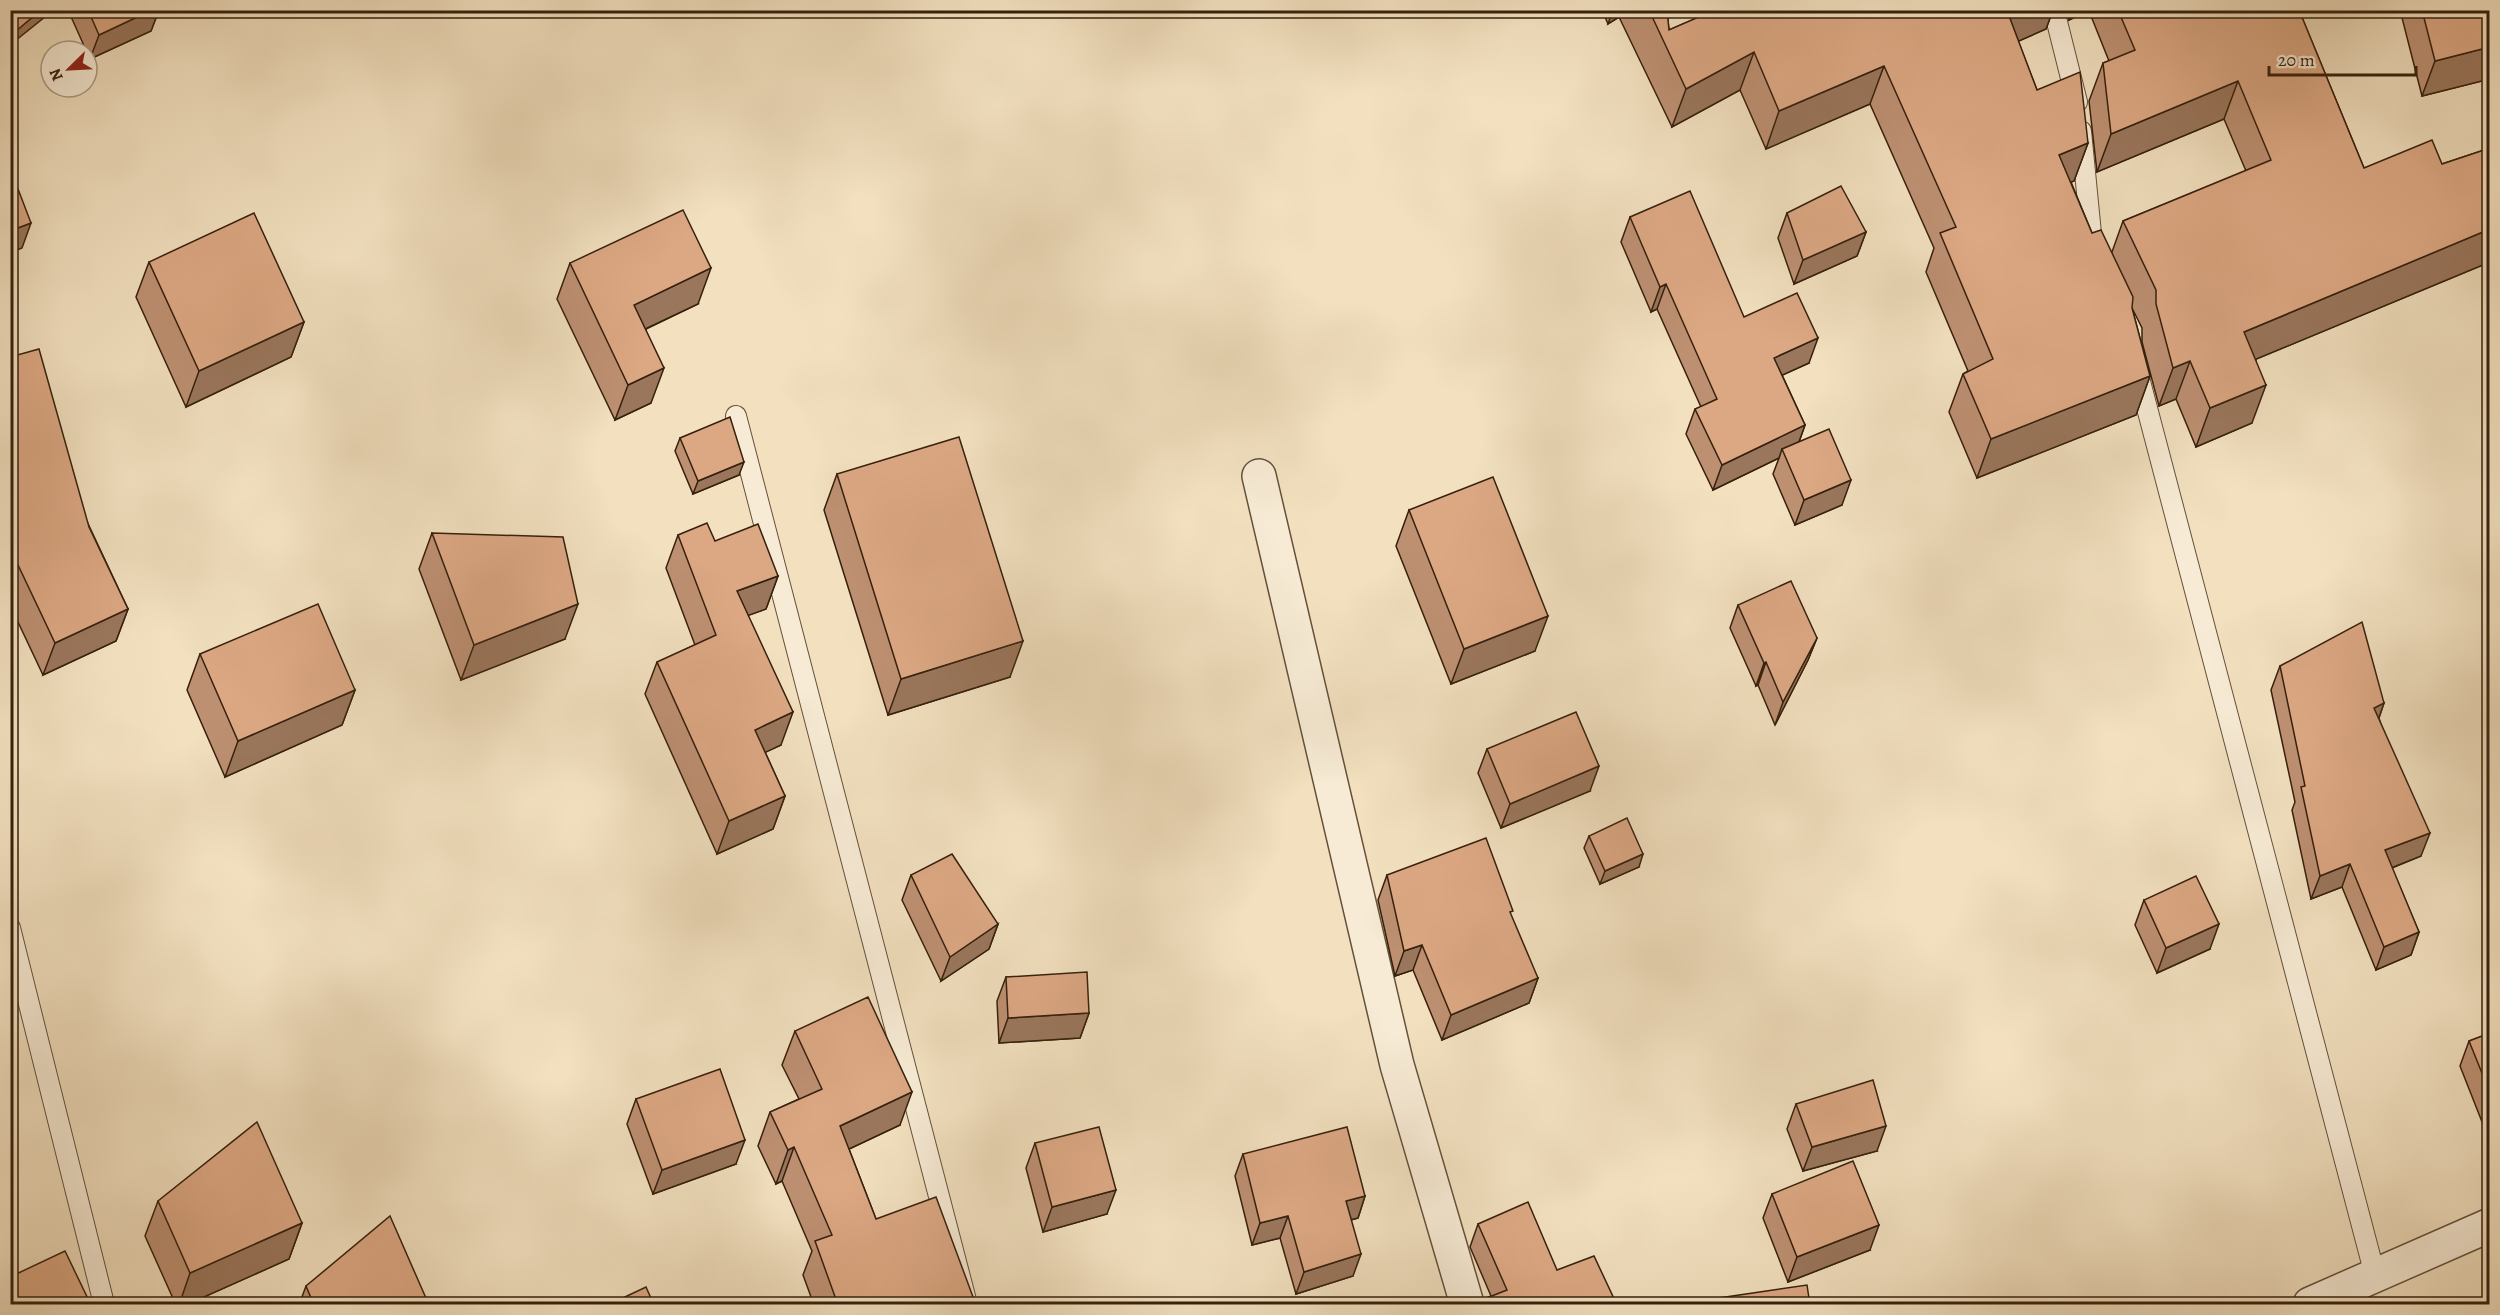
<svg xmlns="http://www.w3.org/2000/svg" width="2500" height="1315" font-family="Alegreya,serif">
	<rect width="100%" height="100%" fill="#f2e0bf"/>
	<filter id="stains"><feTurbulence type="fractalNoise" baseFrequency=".00333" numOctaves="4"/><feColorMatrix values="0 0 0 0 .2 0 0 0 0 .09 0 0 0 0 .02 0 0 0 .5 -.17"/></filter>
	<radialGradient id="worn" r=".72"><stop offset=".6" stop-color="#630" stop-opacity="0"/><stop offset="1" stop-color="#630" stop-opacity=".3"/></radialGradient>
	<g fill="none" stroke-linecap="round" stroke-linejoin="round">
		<defs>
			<g id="service">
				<polyline points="2054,10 2077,102"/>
				<polyline points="2081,131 2093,254"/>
				<polyline points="2137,370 2375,1275"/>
				<polyline points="736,416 967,1304"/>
				<polyline points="10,928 104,1304"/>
			</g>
			<polyline id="minor" points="1259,476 1397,1065 1467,1304"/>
			<polyline id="tertiary" points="2310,1304 2490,1225"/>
		</defs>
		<use href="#service" stroke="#65503a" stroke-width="22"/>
		<use href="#minor" stroke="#65503a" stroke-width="36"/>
		<use href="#tertiary" stroke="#65503a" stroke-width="36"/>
		<use href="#service" stroke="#f7ebd5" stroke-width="20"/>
		<use href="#minor" stroke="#f7ebd5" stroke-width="33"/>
		<use href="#tertiary" stroke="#f7ebd5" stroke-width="33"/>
	</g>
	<g fill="#bd9072" stroke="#36200d" stroke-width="1.5">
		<polygon points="68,10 159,10 151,31 90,59"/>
		<polygon points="1602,10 1667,10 1669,30 1715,10 2053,10 2046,29 2018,41 2037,90 2088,143 2074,181 2071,182 2092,233 2112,252 2123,221 2246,171 2224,119 2097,172 2089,101 2103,63 2109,61 2089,11 2069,20 2066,10 2299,10 2364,168 2442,164 2490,148 2490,262 2256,359 2252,423 2196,447 2176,399 2159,406 2142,342 2142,328 2132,308 2150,376 2136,415 1977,478 1949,412 1963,374 1968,371 1926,272 1934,248 1870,104 1766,149 1740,90 1672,127 1619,17 1608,24"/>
		<polygon points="2400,10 2490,10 2490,79 2422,96"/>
		<polygon points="1787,213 1866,232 1857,256 1794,284 1778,238"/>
		<polygon points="1630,217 1744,317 1809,363 1782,375 1805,425 1799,442 1842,505 1795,525 1773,474 1779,458 1713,490 1686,434 1695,409 1701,407 1657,309 1651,312 1621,242"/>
		<polygon points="149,262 304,322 291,357 186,407 136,297"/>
		<polygon points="570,263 698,304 646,329 651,403 615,420 557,299"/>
		<polygon points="10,357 128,609 116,641 43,675 10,605"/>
		<polygon points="680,438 739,475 693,494 675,451"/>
		<polygon points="837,474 1010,677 888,715 824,510"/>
		<polygon points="1409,510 1535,651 1451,684 1396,546"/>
		<polygon points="432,533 565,639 461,680 419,569"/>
		<polygon points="678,535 715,541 778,576 766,609 748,615 781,745 765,752 785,796 773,829 717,854 645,694 657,662 695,645 666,568"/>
		<polygon points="1738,605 1817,638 1808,660 1775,725 1758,685 1756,686 1730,628"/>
		<polygon points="200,654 355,690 342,725 225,777 187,690"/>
		<polygon points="2280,666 2384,703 2379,718 2421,856 2392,868 2419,932 2411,955 2376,970 2342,887 2311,899 2292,810 2295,802 2271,690"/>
		<polygon points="1487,749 1590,791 1501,828 1478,773"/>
		<polygon points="1589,836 1639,867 1600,884 1584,848"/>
		<polygon points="911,875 998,924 989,949 941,981 902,900"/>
		<polygon points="1387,875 1538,978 1529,1003 1442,1040 1413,970 1395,976 1378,900"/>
		<polygon points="2144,900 2210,949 2157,973 2135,925"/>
		<polygon points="1006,977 1089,1013 1080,1038 999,1043 997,1001"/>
		<polygon points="795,1031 900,1125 849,1149 876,1219 976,1305 814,1305 803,1275 812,1251 782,1181 776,1184 758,1146 770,1112 799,1099 782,1065"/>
		<polygon points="2490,1033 2490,1130 2486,1132 2460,1066 2469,1041"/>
		<polygon points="636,1099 736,1164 653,1194 627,1124"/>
		<polygon points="1796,1104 1877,1151 1803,1171 1787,1129"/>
		<polygon points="1035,1143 1107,1214 1043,1232 1026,1168"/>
		<polygon points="1243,1154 1365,1196 1358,1218 1351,1220 1353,1276 1296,1294 1280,1238 1252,1245 1235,1176"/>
		<polygon points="1772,1194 1870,1250 1788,1282 1763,1218"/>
		<polygon points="158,1201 302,1223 289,1259 186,1305 176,1305 145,1236"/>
		<polygon points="1478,1224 1557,1270 1617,1305 1482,1305 1484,1299 1491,1296 1470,1247"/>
		<polygon points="306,1286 429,1305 299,1305"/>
	</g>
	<g fill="#9a765c" stroke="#36200d" stroke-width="1.5">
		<polygon points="41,10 48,10 46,16 10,45 10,36"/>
		<polygon points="152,10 159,10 151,31 90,59 99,35"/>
		<polygon points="1613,10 1622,10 1619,17 1608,24"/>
		<polygon points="2014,10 2053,10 2046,29 1994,52 2008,13"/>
		<polygon points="2072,10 2089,10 2069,20"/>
		<polygon points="2490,47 2490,79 2422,96 2435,61"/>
		<polygon points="1754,52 1740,90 1672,127 1686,89"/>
		<polygon points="1884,66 1870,104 1766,149 1779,111"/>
		<polygon points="2238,81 2224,119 2097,172 2111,134"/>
		<polygon points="2088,143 2074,181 2045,193 2059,155"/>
		<polygon points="31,223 22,248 10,253 10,231"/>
		<polygon points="2490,229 2490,262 2230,370 2244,332"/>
		<polygon points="1866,232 1857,256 1794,284 1803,260"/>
		<polygon points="711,268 698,304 622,340 634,305"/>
		<polygon points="1666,284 1657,309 1651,312 1660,287"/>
		<polygon points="304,322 291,357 186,407 199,371"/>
		<polygon points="1818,338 1809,363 1765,383 1774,358"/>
		<polygon points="2190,361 2176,399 2159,406 2173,368"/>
		<polygon points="664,368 651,403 615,420 628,385"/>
		<polygon points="2150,376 2136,415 1977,478 1991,439"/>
		<polygon points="2266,385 2252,423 2196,447 2210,408"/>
		<polygon points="1805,425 1796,450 1782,449 1779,458 1713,490 1722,465"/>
		<polygon points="744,462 739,475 693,494 698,481"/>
		<polygon points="1851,480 1842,505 1795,525 1804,500"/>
		<polygon points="778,576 766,609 725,624 737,591"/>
		<polygon points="578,604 565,639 461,680 474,645"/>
		<polygon points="128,609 116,641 43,675 55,643"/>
		<polygon points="1548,616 1535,651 1451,684 1464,649"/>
		<polygon points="1817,638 1808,660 1775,725 1783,702"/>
		<polygon points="1023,641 1010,677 888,715 901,679"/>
		<polygon points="1766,662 1758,685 1756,686 1764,663"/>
		<polygon points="355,690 342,725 225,777 238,741"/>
		<polygon points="2384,703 2376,726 2374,708"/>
		<polygon points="793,712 781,745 743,763 755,730"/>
		<polygon points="1599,766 1590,791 1501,828 1510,804"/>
		<polygon points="785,796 773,829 717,854 729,821"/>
		<polygon points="2430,833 2421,856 2376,874 2385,850"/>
		<polygon points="1643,854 1639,867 1600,884 1605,871"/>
		<polygon points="2350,864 2342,887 2311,899 2320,876"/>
		<polygon points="998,924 989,949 941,981 950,957"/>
		<polygon points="2219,924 2210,949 2157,973 2166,948"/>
		<polygon points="2419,932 2411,955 2376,970 2384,947"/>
		<polygon points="1422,945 1413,970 1395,976 1404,951"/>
		<polygon points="1538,978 1529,1003 1442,1040 1451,1015"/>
		<polygon points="1089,1013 1080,1038 999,1043 1008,1018"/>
		<polygon points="912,1092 900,1125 828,1159 840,1126"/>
		<polygon points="2490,1122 2490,1130 2486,1132"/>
		<polygon points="1886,1126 1877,1151 1803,1171 1812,1147"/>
		<polygon points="745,1140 736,1164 653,1194 662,1170"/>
		<polygon points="794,1147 782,1181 776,1184 788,1150"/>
		<polygon points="1116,1190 1107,1214 1043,1232 1052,1207"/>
		<polygon points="1365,1196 1358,1218 1338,1223 1346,1201"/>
		<polygon points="1288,1216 1280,1238 1252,1245 1260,1223"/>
		<polygon points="302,1223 289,1259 186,1305 179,1305 190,1273"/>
		<polygon points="1879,1225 1870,1250 1788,1282 1797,1257"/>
		<polygon points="1361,1254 1353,1276 1296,1294 1304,1272"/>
	</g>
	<g fill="#dca884" stroke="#36200d" stroke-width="1.5">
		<polygon points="10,10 41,10 10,36"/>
		<polygon points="88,10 152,10 99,35"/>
		<polygon points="1649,10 1667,10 1669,30 1715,10 2014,10 2008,13 2037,90 2080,72 2088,143 2059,155 2092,233 2101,230 2133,297 2132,308 2150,376 1991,439 1963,374 1993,359 1940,233 1956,227 1884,66 1779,111 1754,52 1686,89"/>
		<polygon points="2118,10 2299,10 2364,168 2432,140 2442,164 2490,148 2490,229 2244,332 2266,385 2210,408 2190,361 2173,368 2156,304 2156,290 2123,221 2271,160 2238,81 2111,134 2103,63 2135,50"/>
		<polygon points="2422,10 2490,10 2490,47 2435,61"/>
		<polygon points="10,168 31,223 10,231"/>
		<polygon points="1841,186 1866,232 1803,260 1787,213"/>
		<polygon points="1690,191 1744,317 1797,293 1818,338 1774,358 1805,425 1722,465 1695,409 1717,399 1666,284 1660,287 1630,217"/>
		<polygon points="683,210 711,268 634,305 664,368 628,385 570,263"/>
		<polygon points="254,213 304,322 199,371 149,262"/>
		<polygon points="39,349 89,527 128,609 55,643 10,548 10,357"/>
		<polygon points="730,417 744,462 698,481 680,438"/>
		<polygon points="1829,429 1851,480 1804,500 1782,449"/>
		<polygon points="959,437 1023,641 901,679 837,474"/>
		<polygon points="1493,477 1548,616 1464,649 1409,510"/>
		<polygon points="707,523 715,541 758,524 778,576 737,591 793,712 755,730 785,796 729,821 657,662 716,635 678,535"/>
		<polygon points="432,533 563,537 578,604 474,645"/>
		<polygon points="1791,581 1817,638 1783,702 1766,662 1764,663 1738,605"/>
		<polygon points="318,604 355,690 238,741 200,654"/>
		<polygon points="2362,622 2384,703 2374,708 2430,833 2385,850 2419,932 2384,947 2350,864 2320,876 2301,787 2305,786 2280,666"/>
		<polygon points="1576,712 1599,766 1510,804 1487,749"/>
		<polygon points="1627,818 1643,854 1605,871 1589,836"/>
		<polygon points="1486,838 1513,911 1510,912 1538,978 1451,1015 1422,945 1404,951 1387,875"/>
		<polygon points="952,854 998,924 950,957 911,875"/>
		<polygon points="2196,876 2219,924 2166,948 2144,900"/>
		<polygon points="1087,972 1089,1013 1008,1018 1006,977"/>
		<polygon points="868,997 912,1092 840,1126 876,1219 936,1197 976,1305 838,1305 815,1241 832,1235 794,1147 788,1150 770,1112 822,1089 795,1031"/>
		<polygon points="2490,1033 2490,1093 2469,1041"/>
		<polygon points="720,1069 745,1140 662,1170 636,1099"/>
		<polygon points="1873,1080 1886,1126 1812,1147 1796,1104"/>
		<polygon points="257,1122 302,1223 190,1273 158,1201"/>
		<polygon points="1099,1127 1116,1190 1052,1207 1035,1143"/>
		<polygon points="1347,1127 1365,1196 1346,1201 1361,1254 1304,1272 1288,1216 1260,1223 1243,1154"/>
		<polygon points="1853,1161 1879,1225 1797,1257 1772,1194"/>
		<polygon points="1528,1202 1557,1270 1594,1256 1617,1305 1486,1305 1484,1299 1507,1290 1478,1224"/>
		<polygon points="390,1216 429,1305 314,1305 306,1286"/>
		<polygon points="65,1251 91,1305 10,1305 10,1277"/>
		<polygon points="1807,1285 1810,1305 1692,1305 1692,1302"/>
		<polygon points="646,1287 654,1305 608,1305"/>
	</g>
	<rect width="2500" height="1315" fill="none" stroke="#f2e0bf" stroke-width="36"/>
	<rect x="12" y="12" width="2476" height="1291" fill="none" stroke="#36200d" stroke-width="3"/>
	<rect x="18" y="18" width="2464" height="1279" fill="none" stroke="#36200d" stroke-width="1.5"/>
	<g transform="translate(69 69) rotate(246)"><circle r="28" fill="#f7ebd5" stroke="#aa9a85" stroke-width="1.5"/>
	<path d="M0-4.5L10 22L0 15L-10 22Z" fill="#8f2418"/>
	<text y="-9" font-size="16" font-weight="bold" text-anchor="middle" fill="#36200d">N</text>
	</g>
	<path d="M2269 66v9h147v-9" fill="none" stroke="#36200d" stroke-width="3"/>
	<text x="2278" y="66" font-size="18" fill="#36200d" stroke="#f7ebd5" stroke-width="4.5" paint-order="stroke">20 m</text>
	<rect width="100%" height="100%" filter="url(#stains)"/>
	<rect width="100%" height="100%" fill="url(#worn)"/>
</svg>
